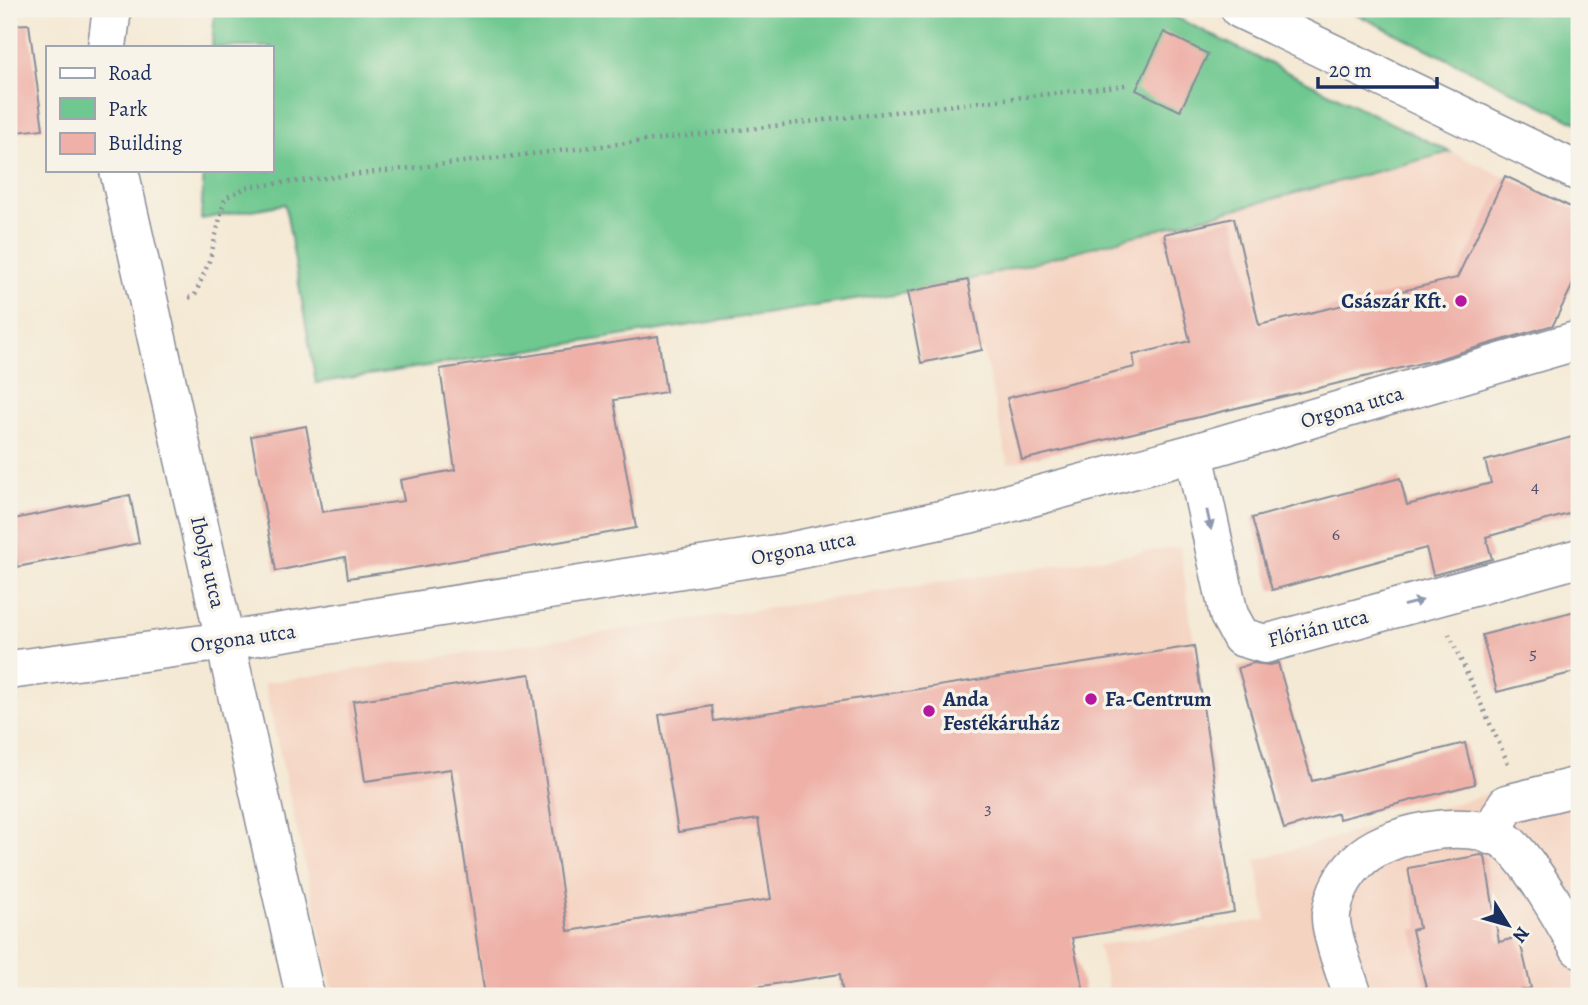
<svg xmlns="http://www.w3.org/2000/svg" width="1588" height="1005" font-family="Alegreya,serif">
	<rect width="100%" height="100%" fill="#f7f3e8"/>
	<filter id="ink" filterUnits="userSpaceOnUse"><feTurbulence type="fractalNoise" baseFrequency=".0143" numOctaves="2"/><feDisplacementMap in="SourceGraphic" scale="14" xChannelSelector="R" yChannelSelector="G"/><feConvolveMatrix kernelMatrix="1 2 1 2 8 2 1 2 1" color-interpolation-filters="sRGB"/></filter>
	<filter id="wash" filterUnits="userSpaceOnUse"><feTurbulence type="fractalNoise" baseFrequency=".00686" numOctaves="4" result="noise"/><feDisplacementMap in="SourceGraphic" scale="28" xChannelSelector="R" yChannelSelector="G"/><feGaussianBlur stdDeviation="1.57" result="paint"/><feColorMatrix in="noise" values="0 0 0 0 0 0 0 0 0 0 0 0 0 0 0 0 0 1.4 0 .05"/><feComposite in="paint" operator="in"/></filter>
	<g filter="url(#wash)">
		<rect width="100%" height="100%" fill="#f4e9d4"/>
		<g fill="#f5d3c1">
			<polygon points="1451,152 1579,211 1579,272 1550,331 1008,464 968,280"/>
			<polygon points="1180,547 1234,912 696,996 334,996 264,683"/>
			<polygon points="1579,768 1579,996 1110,996 1098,945 1266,920 1256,860"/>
		</g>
		<g fill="#6ec88f" stroke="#447c76" stroke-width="2">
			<polygon points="215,9 1159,9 1450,152 968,280 907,292 316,383 285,204 201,219 204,170 271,170 271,47 212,47"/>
			<polygon points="1346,9 1579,9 1579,124"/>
		</g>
		<g id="blocks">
			<g fill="#eeb0a7">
				<polygon points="29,24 43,129 9,133 9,25"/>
				<polygon points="1164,32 1208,54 1180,111 1136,90"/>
				<polygon points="1505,176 1579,211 1579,272 1553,325 1438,359 1022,460 1007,398 1135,367 1133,355 1190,341 1164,234 1234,218 1259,325 1457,278"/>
				<polygon points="968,280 982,350 921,363 907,292"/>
				<polygon points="658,336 666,392 614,400 636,528 403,570 348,578 345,557 276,571 251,436 306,426 322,512 404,501 400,480 455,470 440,369"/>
				<polygon points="1579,435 1579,511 1486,537 1492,559 1433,575 1426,548 1272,590 1252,518 1400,478 1407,505 1491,483 1485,461"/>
				<polygon points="130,495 139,543 17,567 9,520"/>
				<polygon points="1579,610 1579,671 1497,692 1482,635"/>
				<polygon points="1194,646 1234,912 1072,938 1085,996 843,996 840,974 696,996 485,996 451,769 365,781 353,701 530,674 568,931 771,899 758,819 678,832 659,715 712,706 714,721"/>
				<polygon points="1253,663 1270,665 1278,663 1312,781 1465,743 1475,784 1339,819 1338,813 1284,829 1238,668"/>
				<polygon points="1481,855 1485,856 1499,942 1519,937 1531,988 1500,996 1428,996 1412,930 1419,928 1408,868"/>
			</g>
		</g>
	</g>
	<g filter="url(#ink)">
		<use href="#blocks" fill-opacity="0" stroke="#888c99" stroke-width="2"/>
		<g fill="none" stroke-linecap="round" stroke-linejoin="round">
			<defs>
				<g id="minor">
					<polyline points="1240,9 1579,172"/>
					<polyline points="107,47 112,9"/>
					<polyline points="119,170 305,996"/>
					<polyline points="1194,453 1229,615 1241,637 1265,644 1579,558"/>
					<polyline points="9,670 226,641 783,553 969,514 1194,453 1579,340"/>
					<polyline points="1490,835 1507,804 1579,786"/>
					<path d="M1353 996C1347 978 1329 931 1331 914 1334 895 1343 876 1357 862 1384 833 1468 817 1503 839 1526 854 1565 923 1579 948"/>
				</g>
			</defs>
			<use href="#minor" stroke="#888c99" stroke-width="41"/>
			<g stroke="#888c99" stroke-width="4.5" stroke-dasharray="2 5" stroke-linecap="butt">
				<polyline points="189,298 195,295 210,259 225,198 248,187 1126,85"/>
				<polyline points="1449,634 1508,763"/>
			</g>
			<use href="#minor" stroke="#fff" stroke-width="38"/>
		</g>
		<defs><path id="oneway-solid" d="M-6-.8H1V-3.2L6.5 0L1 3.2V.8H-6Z" transform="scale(1.75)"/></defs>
		<g fill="#8d97ae">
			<use href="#oneway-solid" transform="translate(1209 520) rotate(78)"/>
			<use href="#oneway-solid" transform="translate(1413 603) rotate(-15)"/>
		</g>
	</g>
	<g fill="#b5179e" stroke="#f7f3e8" stroke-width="2.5">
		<circle cx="1461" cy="301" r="7"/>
		<circle cx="1091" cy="699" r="7"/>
		<circle cx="929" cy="711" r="7"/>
	</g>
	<g text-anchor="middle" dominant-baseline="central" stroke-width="7" stroke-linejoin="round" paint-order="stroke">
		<g font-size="18" fill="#504f70">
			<text x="1535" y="486">4</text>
			<text x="1336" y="534">6</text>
			<text x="1533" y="653">5</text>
			<text x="988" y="808">3</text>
		</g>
		<g font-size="21" font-weight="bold" fill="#1b2f5e" stroke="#f7f3e8" text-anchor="start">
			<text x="1447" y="301" text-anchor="end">Császár Kft.</text>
			<text x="943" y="699">Anda<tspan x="943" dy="24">Festékáruház</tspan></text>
			<text x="1105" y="699">Fa-Centrum</text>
		</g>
		<g font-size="21" fill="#1b2f5e" stroke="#f7f3e8">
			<text transform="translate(1352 407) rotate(-16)">Orgona utca</text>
			<text transform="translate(803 548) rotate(-11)">Orgona utca</text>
			<text transform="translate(208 562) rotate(77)">Ibolya utca</text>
			<text transform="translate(1318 628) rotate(-14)">Flórián utca</text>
			<text transform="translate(243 638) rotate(-8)">Orgona utca</text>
		</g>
	</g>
	<rect width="1588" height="1005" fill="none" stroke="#f7f3e8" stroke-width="35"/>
	<rect x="46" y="46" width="228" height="126" fill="#f7f3e8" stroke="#9fa5b1" stroke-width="2"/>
	<rect x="60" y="68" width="35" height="10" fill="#ffffff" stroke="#9fa5b1" stroke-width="2"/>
	<text x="108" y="80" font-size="21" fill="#1b2f5e">Road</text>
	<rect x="60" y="98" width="35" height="21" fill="#6ec88f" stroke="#9fa5b1" stroke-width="2"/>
	<text x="108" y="116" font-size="21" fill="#1b2f5e">Park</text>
	<rect x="60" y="133" width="35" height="21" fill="#eeb0a7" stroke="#9fa5b1" stroke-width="2"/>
	<text x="108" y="150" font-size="21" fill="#1b2f5e">Building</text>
	<g transform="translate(1508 925) rotate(127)" stroke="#f7f3e8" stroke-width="5" paint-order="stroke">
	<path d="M0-5L12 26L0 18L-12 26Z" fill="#1b2f5e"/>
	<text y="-10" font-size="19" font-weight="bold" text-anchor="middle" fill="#1b2f5e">N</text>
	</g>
	<path d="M1318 77v10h119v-10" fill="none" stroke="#1b2f5e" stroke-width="3.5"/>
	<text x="1329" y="77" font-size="21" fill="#1b2f5e" stroke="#f7f3e8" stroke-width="5" paint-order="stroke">20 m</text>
</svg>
